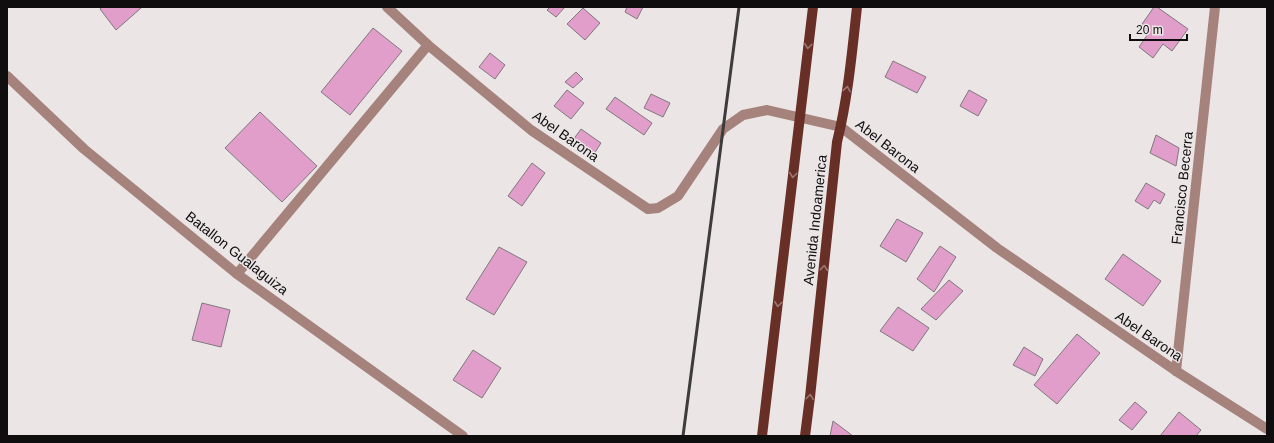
<svg xmlns="http://www.w3.org/2000/svg" width="1274" height="443" font-family="Arial,sans-serif">
	<rect width="100%" height="100%" fill="#ebe5e6"/>
	<g fill="#e29eca" stroke="#7e797c">
		<polygon points="102,7 140,7 141,8 116,30 100,9"/>
		<polygon points="550,7 565,7 556,17 547,10"/>
		<polygon points="627,7 643,7 637,19 625,12"/>
		<polygon points="1154,7 1157,7 1188,29 1172,51 1163,44 1153,58 1139,47 1148,34 1140,27"/>
		<polygon points="583,8 600,23 585,40 567,24"/>
		<polygon points="373,28 402,51 350,115 321,92"/>
		<polygon points="490,53 505,65 495,79 479,67"/>
		<polygon points="893,61 926,77 917,93 885,77"/>
		<polygon points="576,72 583,79 573,88 565,82"/>
		<polygon points="567,90 584,103 571,119 554,106"/>
		<polygon points="969,90 987,100 978,116 960,106"/>
		<polygon points="651,94 670,103 663,117 644,108"/>
		<polygon points="615,97 652,123 644,135 606,109"/>
		<polygon points="260,112 317,166 282,202 225,148"/>
		<polygon points="581,129 601,143 594,154 573,140"/>
		<polygon points="1156,135 1179,148 1176,166 1150,153"/>
		<polygon points="532,163 545,173 522,206 508,196"/>
		<polygon points="1146,183 1165,194 1160,204 1154,200 1148,209 1135,201"/>
		<polygon points="897,219 923,233 906,262 880,246"/>
		<polygon points="940,246 956,257 934,292 917,279"/>
		<polygon points="499,247 527,262 494,315 466,299"/>
		<polygon points="1123,254 1161,281 1143,306 1105,279"/>
		<polygon points="949,280 963,291 936,320 921,309"/>
		<polygon points="202,303 230,310 221,347 192,340"/>
		<polygon points="898,307 929,328 913,351 880,331"/>
		<polygon points="1077,334 1100,353 1057,404 1034,385"/>
		<polygon points="1024,347 1043,359 1035,376 1013,365"/>
		<polygon points="473,350 501,368 482,398 453,380"/>
		<polygon points="1135,402 1147,412 1132,430 1119,420"/>
		<polygon points="1179,412 1201,430 1196,436 1160,436"/>
		<polygon points="833,421 853,436 830,436"/>
	</g>
	<g fill="none" stroke-linecap="round" stroke-linejoin="round">
		<g stroke="#a5827b" stroke-width="10">
			<polyline points="387,7 428,45 531,130 648,209 658,208 678,196 723,129 743,115 767,110 841,127 997,248 1176,371 1267,429"/>
			<polyline points="7,76 84,149 237,274 463,436"/>
			<polyline points="237,274 428,45"/>
			<polyline points="1176,371 1215,7"/>
		</g>
		<g stroke="#682f26" stroke-width="10">
			<polyline points="762,436 813,7"/>
			<path d="M805 436 810 397 837 142C848 98 852 52 857 7"/>
		</g>
		<polyline stroke="#3e3b3c" stroke-width="3" points="683,436 739,7"/>
	</g>
	<defs><path id="oneway-chevron" d="M-2-3.5L2.5 0L-2 3.5" fill="none" stroke-width="1.6" stroke-linecap="round" stroke-linejoin="round"/></defs>
	<g stroke="#9c7873">
		<use href="#oneway-chevron" transform="translate(808 46) rotate(97)"/>
		<use href="#oneway-chevron" transform="translate(847 89) rotate(-81)"/>
		<use href="#oneway-chevron" transform="translate(793 175) rotate(97)"/>
		<use href="#oneway-chevron" transform="translate(824 268) rotate(-84)"/>
		<use href="#oneway-chevron" transform="translate(778 304) rotate(97)"/>
		<use href="#oneway-chevron" transform="translate(810 397) rotate(-83)"/>
	</g>
	<g text-anchor="middle" dominant-baseline="central" stroke-width="3" stroke-linejoin="round" paint-order="stroke">
		<g font-size="14" fill="#0f0d0e" stroke="#ebe5e6">
			<text transform="translate(566 136) rotate(35)">Abel Barona</text>
			<text transform="translate(888 146) rotate(38)">Abel Barona</text>
			<text transform="translate(1182 188) rotate(-84)">Francisco Becerra</text>
			<text transform="translate(815 220) rotate(-84)">Avenida Indoamerica</text>
			<text transform="translate(237 253) rotate(38)">Batallon Gualaguiza</text>
			<text transform="translate(1149 336) rotate(34)">Abel Barona</text>
		</g>
	</g>
	<rect width="1274" height="443" fill="none" stroke="#0f0d0e" stroke-width="16"/>
	<path d="M1130 34v6h57v-6" fill="none" stroke="#0f0d0e" stroke-width="2"/>
	<text x="1136" y="34" font-size="12" fill="#0f0d0e" stroke="#ebe5e6" stroke-width="3" paint-order="stroke">20 m</text>
</svg>
